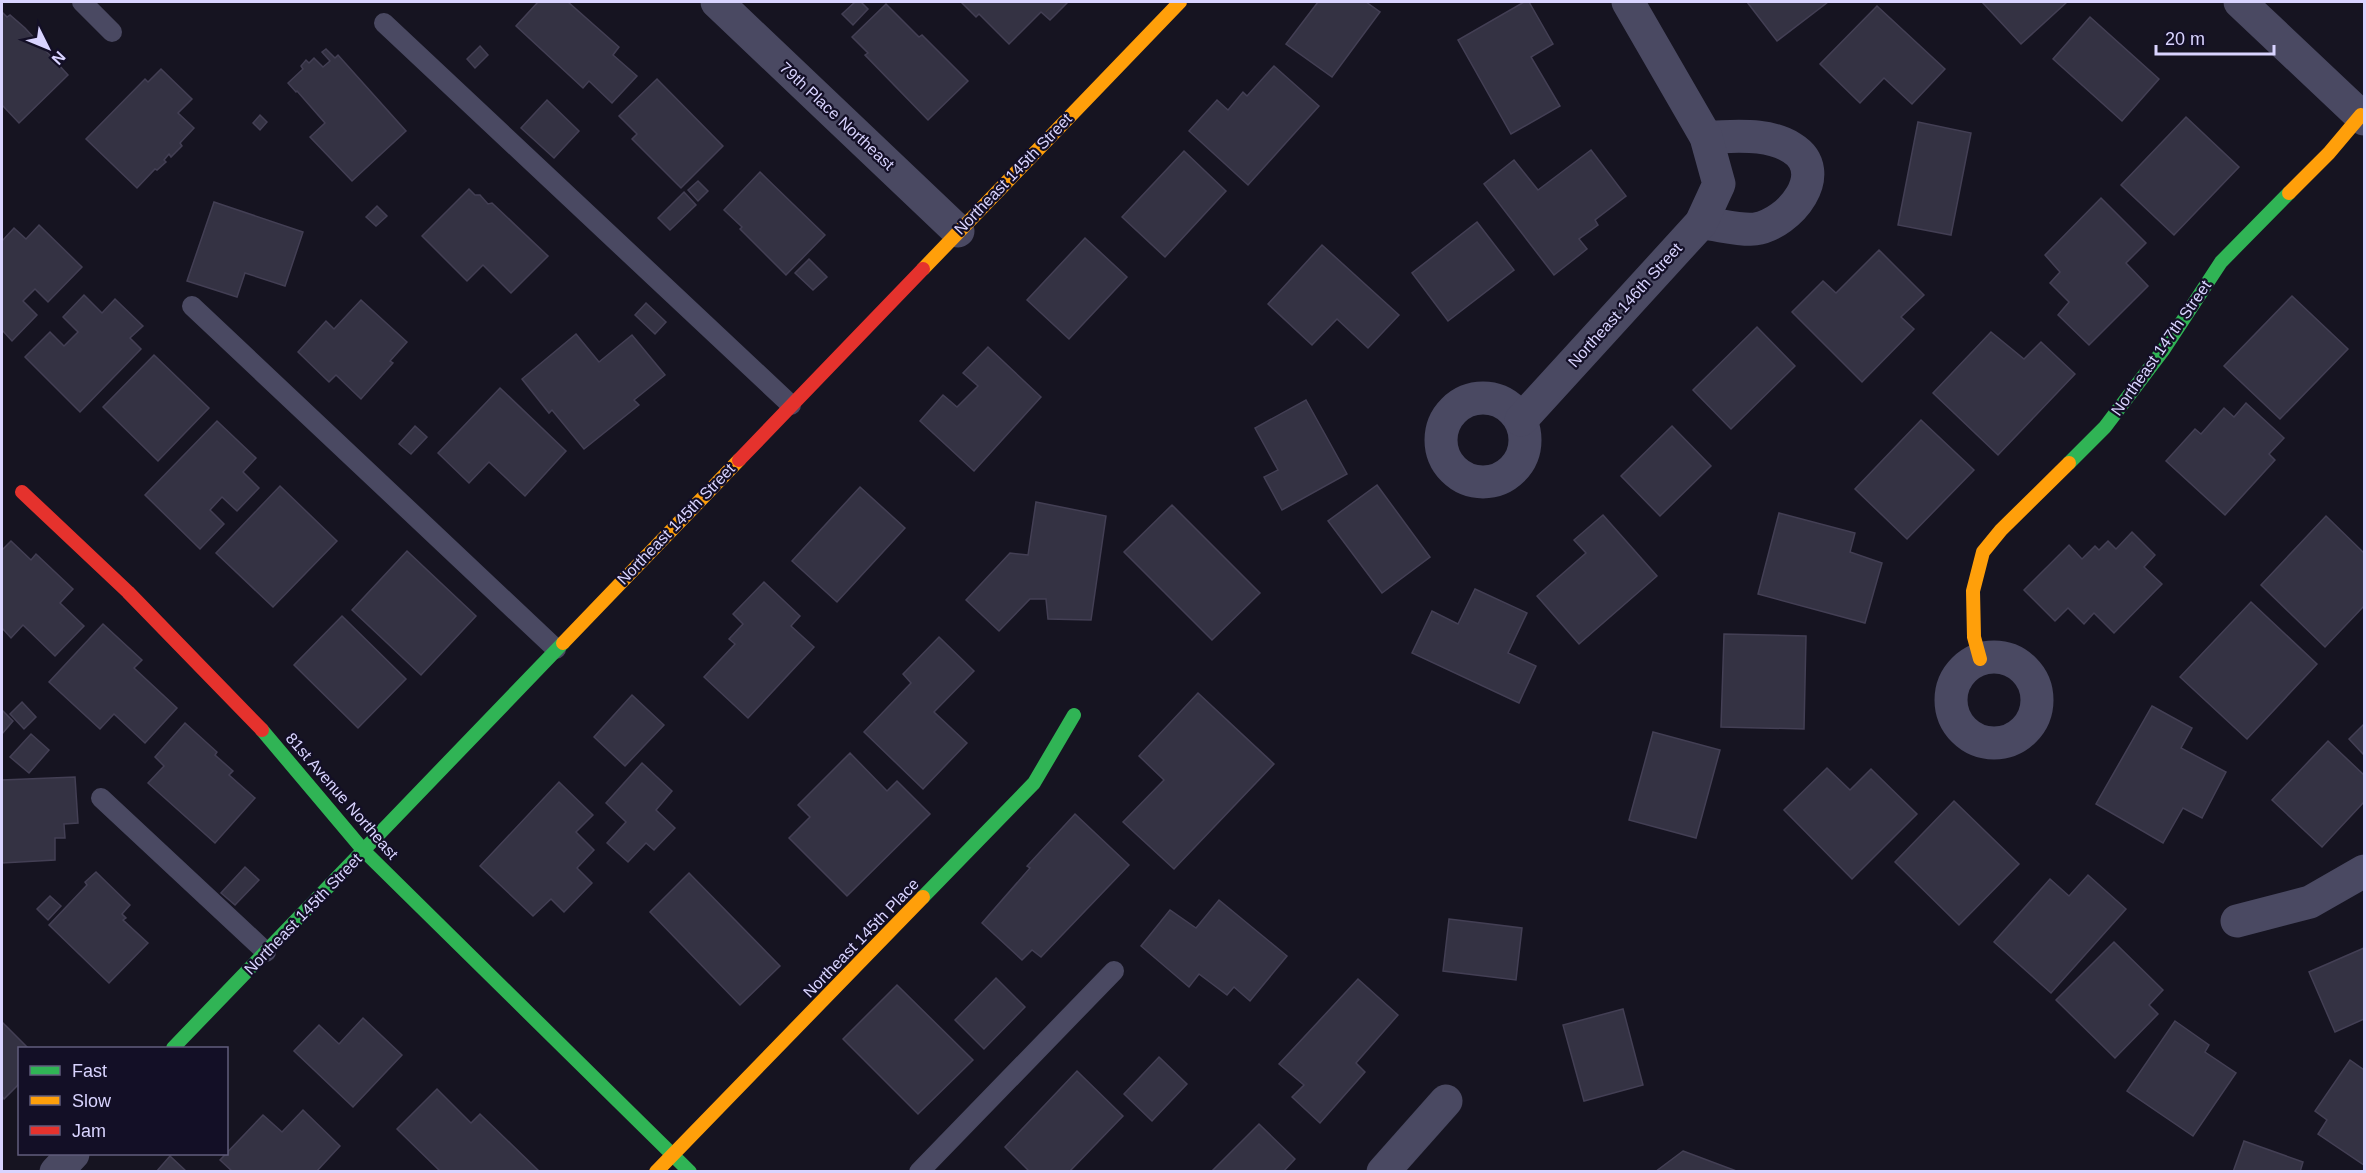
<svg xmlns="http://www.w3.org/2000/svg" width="2366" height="1173" font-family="Arial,sans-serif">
	<rect width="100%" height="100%" fill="#161421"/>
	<g fill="#343243" stroke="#433f54" stroke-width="1.5">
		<polygon points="538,2 568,2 619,47 613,55 637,76 612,103 589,81 583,88 516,26"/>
		<polygon points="855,2 861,2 868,9 853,25 842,14"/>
		<polygon points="961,2 1068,2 1050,20 1041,12 1009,44 979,14 976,17"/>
		<polygon points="1318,2 1366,2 1380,12 1332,77 1286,44"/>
		<polygon points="1524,2 1529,2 1553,44 1531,57 1560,106 1511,134 1458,40"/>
		<polygon points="1747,2 1828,2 1777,41"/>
		<polygon points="1982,2 2067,2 2021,44"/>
		<polygon points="886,4 919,37 922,35 968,81 928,120 865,55 868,53 852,37"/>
		<polygon points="1877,6 1945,69 1912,104 1884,78 1860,103 1820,64"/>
		<polygon points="2,12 7,17 10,15 25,28 68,75 19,123 2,105"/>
		<polygon points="2090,17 2159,79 2122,121 2053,59"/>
		<polygon points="480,46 488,55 475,68 467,59"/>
		<polygon points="326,49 335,58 338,55 406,131 352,181 310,137 325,123 297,91 296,92 288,83 303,69 301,66 306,60 309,63 314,58 323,67 330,61 322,52"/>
		<polygon points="1274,66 1319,106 1248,185 1189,131 1217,100 1228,110 1243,92 1247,96"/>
		<polygon points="161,69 192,99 178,113 194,128 180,143 182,146 171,157 169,154 164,160 166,162 157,170 155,169 137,188 86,139 145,79 148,82"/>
		<polygon points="657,79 723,146 681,188 632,139 637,134 619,116"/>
		<polygon points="547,100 579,131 554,158 521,128"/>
		<polygon points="260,115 267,122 260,130 253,123"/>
		<polygon points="2186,117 2239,167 2174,235 2121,185"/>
		<polygon points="1918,122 1971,133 1951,235 1898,225"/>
		<polygon points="1591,150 1626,196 1595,220 1598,225 1579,239 1587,249 1554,275 1484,184 1514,160 1538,190"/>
		<polygon points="1184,151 1226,191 1165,257 1122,217"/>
		<polygon points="760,172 825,235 786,275 740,229 742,227 724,210"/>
		<polygon points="698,181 708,191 698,201 688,190"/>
		<polygon points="469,189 475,195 480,195 488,204 492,203 548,256 511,293 483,265 467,281 422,236"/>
		<polygon points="684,192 696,205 670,230 658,218"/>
		<polygon points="2101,198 2146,243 2126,263 2148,286 2089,345 2058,315 2069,302 2050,283 2060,272 2045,255"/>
		<polygon points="214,202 303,232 285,286 245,273 237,297 187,281"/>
		<polygon points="377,206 387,216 376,226 366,217"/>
		<polygon points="1477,222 1514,270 1448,321 1412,273"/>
		<polygon points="39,225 82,267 48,302 35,289 23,301 37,315 12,341 2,330 2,241 14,228 26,239"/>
		<polygon points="1085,238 1127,277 1069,339 1027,300"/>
		<polygon points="1322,245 1399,315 1368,348 1337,319 1312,345 1268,304"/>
		<polygon points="1879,250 1924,295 1901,317 1914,329 1862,382 1792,312 1823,281 1836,293"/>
		<polygon points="809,259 827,277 813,290 795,273"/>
		<polygon points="84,295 102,313 115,299 143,326 130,338 141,349 80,412 25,357 50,332 64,346 78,332 63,317"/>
		<polygon points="2292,296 2348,349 2280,419 2224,366"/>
		<polygon points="361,300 407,342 390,361 393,363 361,399 336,375 329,382 298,352 326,321 334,329"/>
		<polygon points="646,303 666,322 655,334 635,315"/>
		<polygon points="1757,327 1795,366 1731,429 1693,390"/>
		<polygon points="1991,332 2024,359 2041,342 2075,374 1998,455 1933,393"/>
		<polygon points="576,334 599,362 632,335 665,375 634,400 639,405 584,449 552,410 549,413 522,379"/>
		<polygon points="988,347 1041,397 974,471 920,421 943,395 957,407 978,386 963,373"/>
		<polygon points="154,355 209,408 158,461 103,407"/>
		<polygon points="500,388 566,451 525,496 489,462 469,483 438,453"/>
		<polygon points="1306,400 1347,474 1282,510 1264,477 1278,470 1255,428"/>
		<polygon points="2246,403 2284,438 2269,454 2275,460 2225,515 2166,461 2195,429 2201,434 2224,408 2234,417"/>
		<polygon points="1921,420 1974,470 1907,539 1855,489"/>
		<polygon points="217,421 256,458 243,472 259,488 237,511 222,497 210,510 224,524 200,549 145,495"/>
		<polygon points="415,426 427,437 411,454 399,444"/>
		<polygon points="1672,426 1711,466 1660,516 1621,476"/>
		<polygon points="1377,485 1430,557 1382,593 1328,521"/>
		<polygon points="280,486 337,541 273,607 216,553"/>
		<polygon points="860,487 905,528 837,602 792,561"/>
		<polygon points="1036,502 1106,516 1091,620 1048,619 1046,599 1030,599 999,631 966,600 1010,553 1028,555"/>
		<polygon points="1172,505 1260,593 1212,640 1124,552"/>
		<polygon points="1779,513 1855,533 1850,552 1882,563 1865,623 1758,594"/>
		<polygon points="1603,515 1657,576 1579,644 1537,596 1586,553 1574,540"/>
		<polygon points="2326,516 2364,553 2364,606 2325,647 2261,585"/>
		<polygon points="2132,532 2155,555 2144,567 2162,584 2114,633 2094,613 2084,624 2068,608 2055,621 2024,590 2069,545 2082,559 2095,546 2099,550 2108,541 2116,549"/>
		<polygon points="11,541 31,560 36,554 73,589 60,603 84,626 55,656 23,625 11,638 2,628 2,550"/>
		<polygon points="407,551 476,616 421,675 352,610"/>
		<polygon points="764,582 800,616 791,626 814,647 748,718 704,677 735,644 729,639 743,624 733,614"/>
		<polygon points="1475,589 1527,613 1508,653 1536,666 1519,703 1412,653 1432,611 1458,624"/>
		<polygon points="2251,602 2317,664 2247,739 2180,677"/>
		<polygon points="342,616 406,679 358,728 294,665"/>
		<polygon points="103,624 142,660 134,668 177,708 145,743 114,714 100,729 49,682"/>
		<polygon points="1724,634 1806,636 1804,729 1721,727"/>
		<polygon points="939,637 974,671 934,712 967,743 923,789 864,732 911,683 903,674"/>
		<polygon points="1198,693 1274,764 1174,869 1123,822 1164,780 1139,756"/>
		<polygon points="632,695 664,725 625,766 594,737"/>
		<polygon points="22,702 36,717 24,729 10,714"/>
		<polygon points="2152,706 2192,728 2181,748 2226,772 2202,818 2183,808 2163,843 2096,804"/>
		<polygon points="2,710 13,721 2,734"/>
		<polygon points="185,723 217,752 215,755 233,771 229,775 255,798 215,843 148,783 164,766 155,757"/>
		<polygon points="2364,724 2364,755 2349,739"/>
		<polygon points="1653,732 1720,750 1696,838 1629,820"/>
		<polygon points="31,734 49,750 29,773 10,757"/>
		<polygon points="2328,741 2364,775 2364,802 2322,847 2272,800"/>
		<polygon points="850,753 887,791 897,781 930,814 847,896 789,838 810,817 798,805"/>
		<polygon points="642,763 672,791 656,810 675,828 654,850 646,843 628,862 607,843 626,822 606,803"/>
		<polygon points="1827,768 1850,790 1871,769 1917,814 1852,879 1784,810"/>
		<polygon points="75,777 78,823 64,824 65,838 55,838 55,860 2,863 2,780"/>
		<polygon points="559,782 593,815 576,832 594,850 577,868 592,883 564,912 551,899 533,916 480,866"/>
		<polygon points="1954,801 2019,864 1959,925 1895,862"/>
		<polygon points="1075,814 1129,865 1041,957 1032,950 1022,960 982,923 1030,868 1027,866"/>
		<polygon points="245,867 259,880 235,905 221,893"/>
		<polygon points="96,872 130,905 122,914 126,918 123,920 148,943 109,983 49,925 87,885 85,882"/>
		<polygon points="689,873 780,966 740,1005 650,912"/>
		<polygon points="2088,875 2126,909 2051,993 1994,942 2050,879 2069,896"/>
		<polygon points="50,896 61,906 48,920 37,909"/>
		<polygon points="1219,900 1287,956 1250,1001 1234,987 1227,995 1199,974 1189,987 1141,946 1170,910 1196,928"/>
		<polygon points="1449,919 1522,928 1516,980 1443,971"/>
		<polygon points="2114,942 2163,990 2149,1005 2158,1014 2115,1058 2056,1000"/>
		<polygon points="2364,948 2364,1019 2335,1032 2309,972"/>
		<polygon points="996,978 1025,1007 984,1049 955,1020"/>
		<polygon points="1358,979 1398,1015 1356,1063 1365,1072 1320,1123 1292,1097 1304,1085 1279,1064"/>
		<polygon points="897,985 973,1060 918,1114 843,1039"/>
		<polygon points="1623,1009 1643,1085 1584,1101 1563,1025"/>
		<polygon points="363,1018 402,1055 353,1107 294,1051 319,1025 339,1044"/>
		<polygon points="2175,1021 2209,1045 2205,1052 2236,1073 2193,1136 2127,1091"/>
		<polygon points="2,1022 28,1048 20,1048 20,1083 4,1099 2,1096"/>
		<polygon points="1159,1057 1187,1084 1152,1121 1124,1094"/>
		<polygon points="2350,1060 2364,1070 2364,1165 2318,1134 2327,1120 2315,1111"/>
		<polygon points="1077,1071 1123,1116 1069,1172 1030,1172 1005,1147"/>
		<polygon points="437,1089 471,1123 480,1114 540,1172 441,1172 397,1129"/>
		<polygon points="303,1110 340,1146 316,1172 233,1172 220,1160 263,1115 282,1132"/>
		<polygon points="1259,1124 1295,1159 1283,1172 1211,1172"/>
		<polygon points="2244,1141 2303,1162 2300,1172 2233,1172"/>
		<polygon points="1683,1151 1739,1172 1655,1172"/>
		<polygon points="170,1156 187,1172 156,1172"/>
	</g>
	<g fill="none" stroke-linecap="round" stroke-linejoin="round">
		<g stroke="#4a4962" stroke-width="20">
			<polyline points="82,2 112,32"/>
			<polyline points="384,23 791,405"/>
			<polyline points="192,306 556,649"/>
			<polyline points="101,798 266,952"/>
			<polyline points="919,1172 1114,971"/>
		</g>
		<g stroke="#4a4962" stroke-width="33">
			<polyline points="717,2 958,231"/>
			<polyline points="2240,2 2364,119"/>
			<path d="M1701 223C1716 224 1741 231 1755 229 1790 224 1831 172 1792 148 1767 132 1734 137 1706 137"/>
			<circle cx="1483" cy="440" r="42"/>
			<polyline points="1521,420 1701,223 1719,184 1706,137 1628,2"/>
			<circle cx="1994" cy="700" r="43"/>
			<polyline points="2237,921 2310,902 2364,871"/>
			<polyline points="56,1172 73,1154"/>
			<polyline points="1383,1172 1446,1101"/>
		</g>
		<g stroke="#30b455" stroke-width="14">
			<polyline points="2069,463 2105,427 2164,349 2221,262 2289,193"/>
			<polyline points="262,730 364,851 690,1172"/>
			<polyline points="923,897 1034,783 1074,715"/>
			<polyline points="173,1048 563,643"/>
		</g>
		<g stroke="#ff9f0a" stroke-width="14">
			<polyline points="2289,193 2329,153 2361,115"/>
			<polyline points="923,269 1180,2"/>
			<polyline points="563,643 739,460"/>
			<polyline points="1980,659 1974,637 1973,591 1983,552 2001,530 2069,463"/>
			<polyline points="656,1172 923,897"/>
		</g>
		<g stroke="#e5322d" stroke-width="14">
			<polyline points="739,460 923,269"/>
			<polyline points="22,492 128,592 262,730"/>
		</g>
	</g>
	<g text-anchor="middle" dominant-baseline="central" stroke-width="4.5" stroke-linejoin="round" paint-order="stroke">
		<g font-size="16" fill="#d9d4ff" stroke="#130f26">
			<text transform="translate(837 116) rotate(43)">79th Place Northeast</text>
			<text transform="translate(1013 174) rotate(-46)">Northeast 145th Street</text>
			<text transform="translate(1625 305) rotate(-48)">Northeast 146th Street</text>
			<text transform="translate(2161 348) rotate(-55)">Northeast 147th Street</text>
			<text transform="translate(676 524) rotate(-46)">Northeast 145th Street</text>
			<text transform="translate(342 796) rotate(49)">81st Avenue Northeast</text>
			<text transform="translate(303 914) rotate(-46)">Northeast 145th Street</text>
			<text transform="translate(861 938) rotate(-46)">Northeast 145th Place</text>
		</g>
	</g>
	<rect width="2366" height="1173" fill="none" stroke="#d9d4ff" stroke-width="6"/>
	<rect x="18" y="1047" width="210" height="108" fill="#130f26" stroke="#625e7d" stroke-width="1.5"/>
	<rect x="30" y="1066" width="30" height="9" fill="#30b455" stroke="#625e7d" stroke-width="1.5"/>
	<text x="72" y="1077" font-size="18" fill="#d9d4ff">Fast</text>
	<rect x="30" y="1096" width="30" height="9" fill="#ff9f0a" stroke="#625e7d" stroke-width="1.5"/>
	<text x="72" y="1107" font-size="18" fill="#d9d4ff">Slow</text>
	<rect x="30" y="1126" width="30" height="9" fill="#e5322d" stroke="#625e7d" stroke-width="1.5"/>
	<text x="72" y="1137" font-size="18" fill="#d9d4ff">Jam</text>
	<g transform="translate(48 48) rotate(133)" stroke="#130f26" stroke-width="4.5" paint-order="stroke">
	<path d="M0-4.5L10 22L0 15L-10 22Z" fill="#d9d4ff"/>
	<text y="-9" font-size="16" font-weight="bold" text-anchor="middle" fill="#d9d4ff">N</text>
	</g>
	<path d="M2156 45v9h118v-9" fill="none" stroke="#d9d4ff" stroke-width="3"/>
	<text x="2165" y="45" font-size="18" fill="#d9d4ff" stroke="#130f26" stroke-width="4.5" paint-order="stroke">20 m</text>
</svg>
